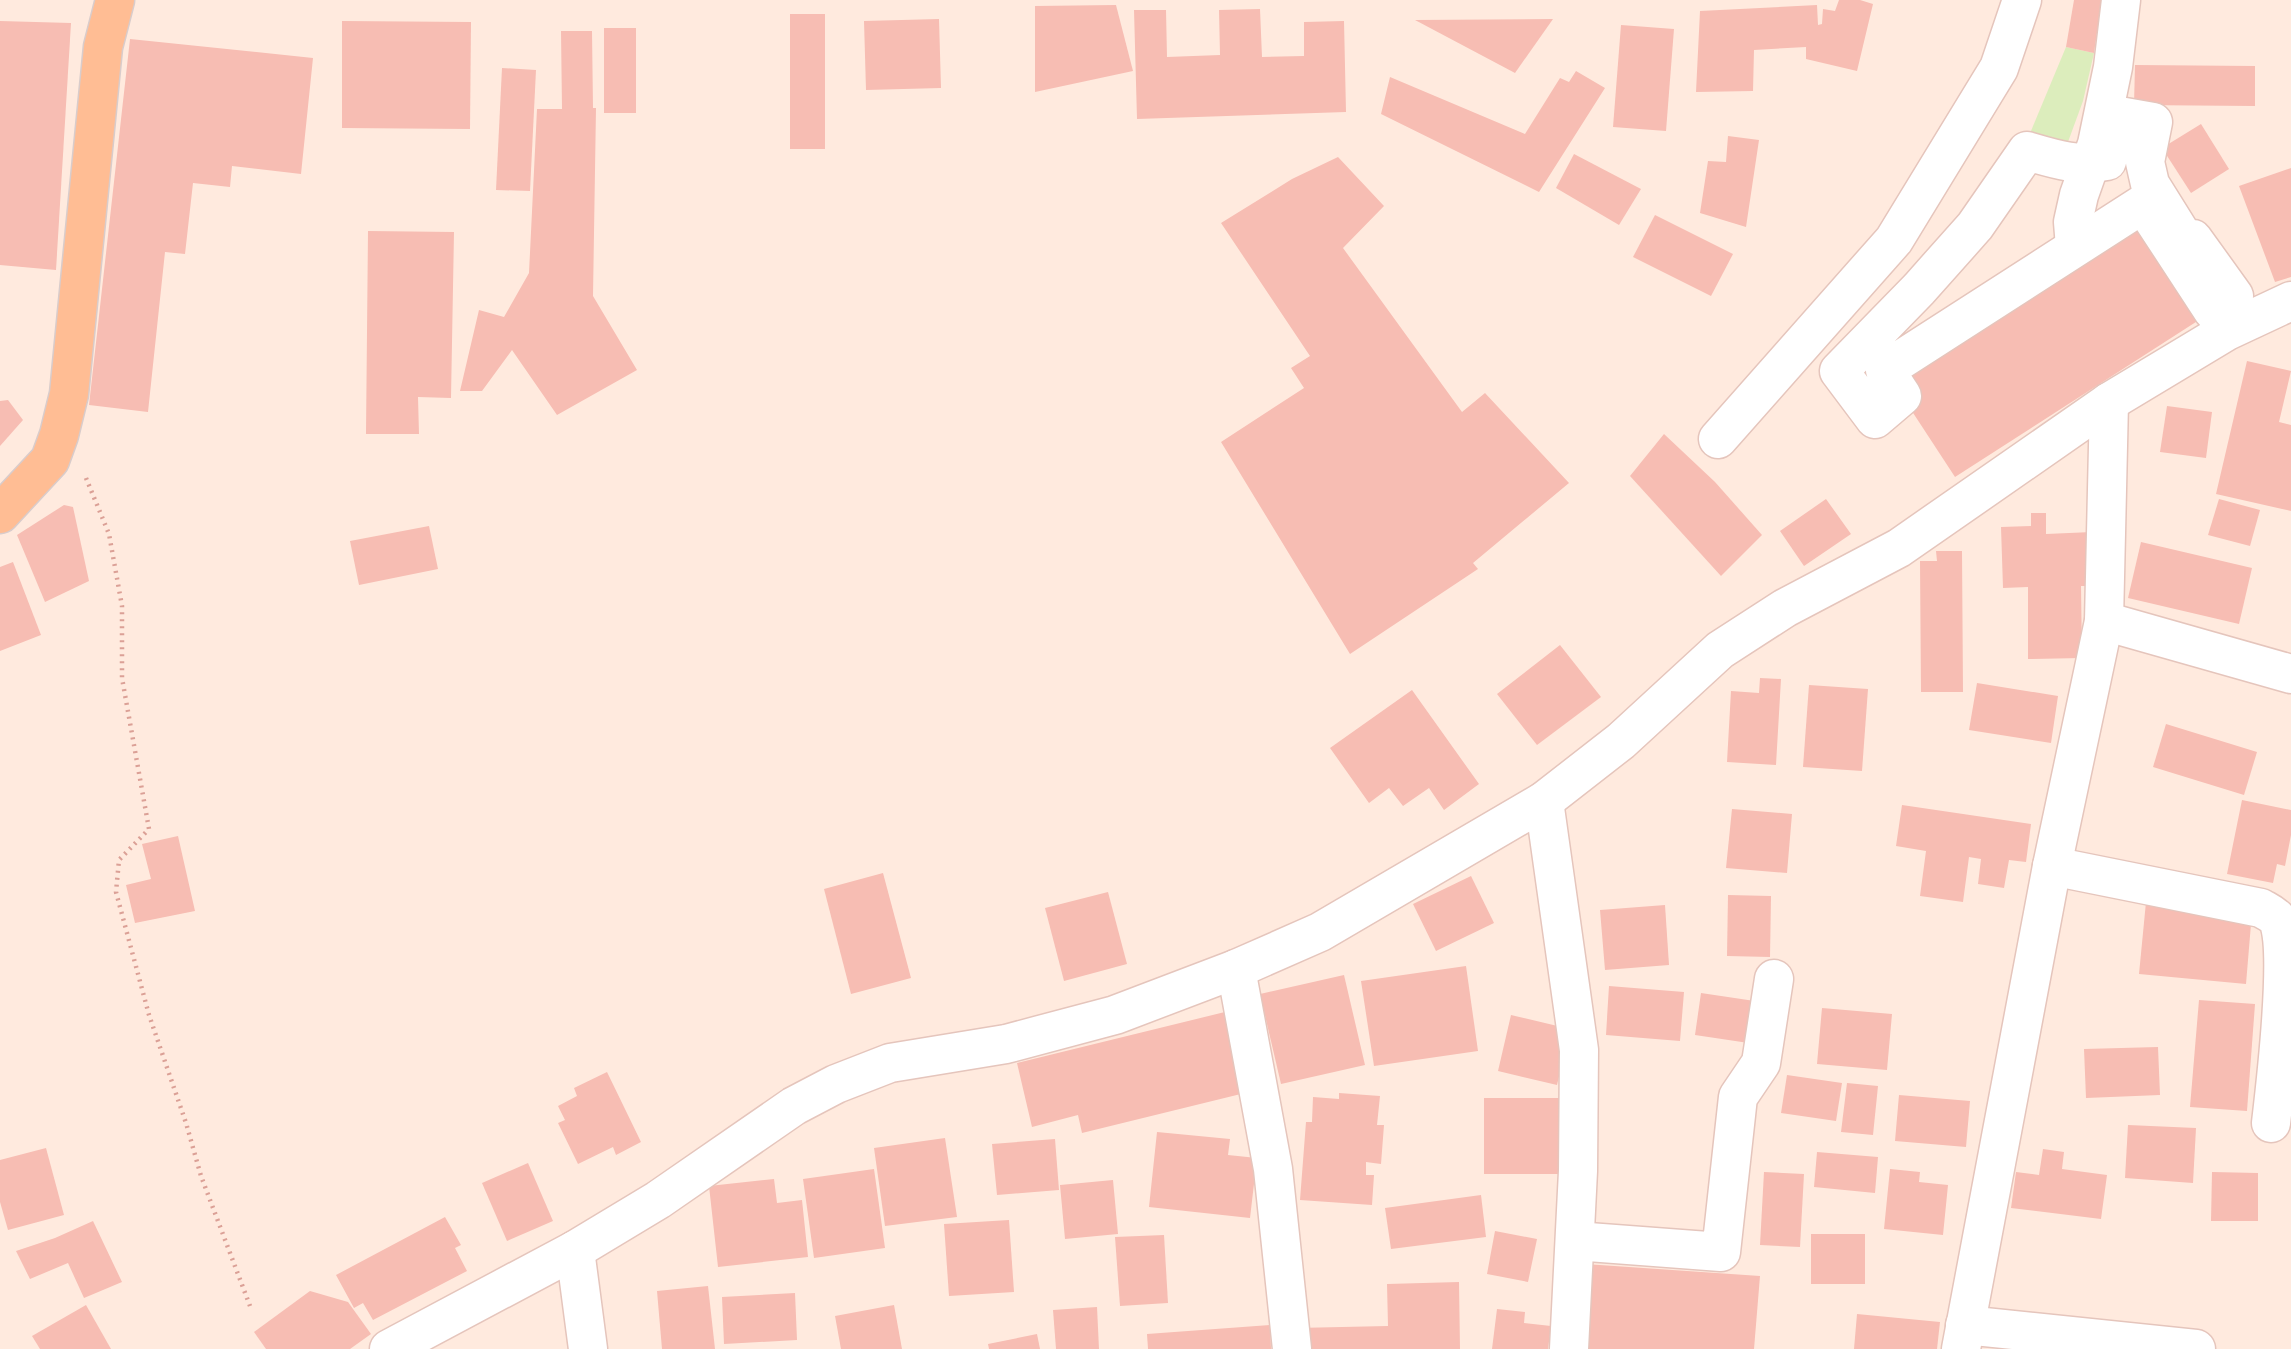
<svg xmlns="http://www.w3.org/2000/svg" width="2291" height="1349" font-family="Lato,sans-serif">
	<rect width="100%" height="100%" fill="#ffeade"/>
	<polygon fill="#dcedbc" points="2066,47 2094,53 2083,101 2061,161 2023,150"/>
	<g fill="#f7bdb3">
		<polygon points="1839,0 1860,0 1873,4 1857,71 1806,59 1806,47 1754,50 1753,91 1696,92 1700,11 1817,5 1818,25 1822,24 1823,9 1835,11"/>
		<polygon points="2074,0 2102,0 2094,53 2066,47"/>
		<polygon points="1116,5 1133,71 1035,92 1035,6"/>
		<polygon points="1260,9 1262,57 1304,56 1304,22 1344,21 1346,112 1137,119 1134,10 1166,10 1167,57 1220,55 1219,10"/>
		<rect x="790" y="14" width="35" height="135"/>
		<polygon points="939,19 941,88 866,90 864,21"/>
		<polygon points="1553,19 1515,73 1415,20"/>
		<polygon points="0,21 71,23 56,270 0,265"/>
		<polygon points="342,21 471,22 470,129 342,128"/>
		<polygon points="1621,25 1674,29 1666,131 1613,127"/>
		<rect x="604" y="28" width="32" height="85"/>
		<polygon points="561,31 592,31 593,108 596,108 593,296 637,370 557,415 512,350 482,391 460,391 479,310 504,317 529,273 537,109 562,109"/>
		<polygon points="130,39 313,58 301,174 232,166 230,187 193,183 185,254 165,252 148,412 89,405"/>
		<polygon points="2135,65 2255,66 2255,106 2134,105"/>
		<polygon points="502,68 536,70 530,191 496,190"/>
		<polygon points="1576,71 1605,88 1539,192 1381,114 1390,77 1525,134 1560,78 1569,82"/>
		<polygon points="2201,124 2229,169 2191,193 2162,148"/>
		<polygon points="1728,136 1759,140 1746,227 1700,213 1708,161 1726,162"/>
		<polygon points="1574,154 1641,189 1619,225 1556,188"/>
		<polygon points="1338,157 1384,206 1343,248 1462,412 1485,393 1569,483 1473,563 1478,569 1350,654 1221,442 1304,388 1291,368 1310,356 1221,223 1292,179"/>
		<polygon points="2291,168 2291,277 2275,282 2239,186"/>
		<polygon points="2143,204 2213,311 1955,477 1885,370"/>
		<polygon points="1655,215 1733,254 1711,296 1633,257"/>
		<polygon points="368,231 454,232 451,398 418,397 419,434 366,434"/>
		<polygon points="2247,361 2291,371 2279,422 2291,425 2291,511 2216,494"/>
		<polygon points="8,400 23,420 0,446 0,401"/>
		<polygon points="2167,406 2212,412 2206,458 2160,452"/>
		<polygon points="1664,434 1715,482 1762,535 1721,576 1630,476"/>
		<polygon points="1826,499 1851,534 1804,566 1780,531"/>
		<polygon points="2219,499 2260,510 2250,546 2208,535"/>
		<polygon points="64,505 73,507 89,581 45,602 17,535"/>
		<polygon points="2031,513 2046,513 2046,534 2092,532 2093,586 2081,586 2082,658 2028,659 2028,587 2003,588 2001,527 2031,526"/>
		<polygon points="429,526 438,569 359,585 350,541"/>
		<polygon points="2141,542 2252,568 2239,624 2128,598"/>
		<polygon points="1936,551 1962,551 1963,692 1921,692 1920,561 1937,561"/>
		<polygon points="13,562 41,635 0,651 0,567"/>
		<polygon points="1560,645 1601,697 1537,745 1497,694"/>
		<polygon points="1760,678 1781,679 1776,765 1727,762 1731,691 1759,693"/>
		<polygon points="1977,683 2058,696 2051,743 1969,730"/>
		<polygon points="1809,685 1868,689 1862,771 1803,767"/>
		<polygon points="1412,690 1479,784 1444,810 1429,788 1403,806 1389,788 1369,803 1330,748"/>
		<polygon points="2166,724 2257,752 2244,795 2153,767"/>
		<polygon points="2242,800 2291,810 2291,835 2285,866 2277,864 2273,883 2227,874"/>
		<polygon points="1902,805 2031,824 2026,862 2009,860 2004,888 1978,884 1981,859 1969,857 1963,902 1920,896 1926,851 1896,846"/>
		<polygon points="1732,809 1792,814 1787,873 1726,868"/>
		<polygon points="178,836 195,911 135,923 126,885 151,879 142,844"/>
		<polygon points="883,873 911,978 851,994 824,889"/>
		<polygon points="1471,876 1494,923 1436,951 1413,904"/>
		<polygon points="1108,892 1127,964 1064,981 1045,908"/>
		<polygon points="1728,895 1771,896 1770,957 1727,956"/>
		<polygon points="2146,902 2252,912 2246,984 2139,974"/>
		<polygon points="1665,905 1669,965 1605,970 1600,910"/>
		<polygon points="1466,966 1478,1051 1374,1066 1361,981"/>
		<polygon points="1344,975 1365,1065 1281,1084 1260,994"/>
		<polygon points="1609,986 1684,992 1680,1041 1606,1035"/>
		<polygon points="1701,993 1768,1003 1762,1045 1695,1035"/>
		<polygon points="2199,1000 2255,1004 2247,1111 2190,1107"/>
		<polygon points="1822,1008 1892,1014 1887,1070 1817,1064"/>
		<polygon points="1233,1010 1253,1091 1082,1133 1078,1115 1032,1127 1017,1063"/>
		<polygon points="1511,1015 1570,1029 1557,1085 1498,1071"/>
		<polygon points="2158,1047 2160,1095 2086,1098 2084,1049"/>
		<polygon points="607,1072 641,1142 616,1155 613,1147 578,1164 558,1123 565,1120 558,1106 577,1096 574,1088"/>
		<polygon points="1787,1075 1842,1083 1836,1121 1781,1113"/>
		<polygon points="1847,1083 1878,1086 1873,1135 1841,1132"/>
		<polygon points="1339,1093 1380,1096 1377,1125 1384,1125 1381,1164 1366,1162 1366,1175 1374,1175 1372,1205 1300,1200 1306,1122 1312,1122 1313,1097 1339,1099"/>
		<polygon points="1899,1095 1970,1101 1966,1147 1895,1141"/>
		<polygon points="1484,1098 1570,1098 1569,1174 1484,1174"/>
		<polygon points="2128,1125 2196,1128 2193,1183 2125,1178"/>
		<polygon points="1157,1132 1230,1139 1228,1155 1257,1158 1250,1218 1149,1207"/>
		<polygon points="945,1138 957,1217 885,1226 874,1148"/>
		<polygon points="1055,1139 1059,1190 997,1195 992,1144"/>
		<polygon points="46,1148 64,1215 8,1230 0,1202 0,1160"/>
		<polygon points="2043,1149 2064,1152 2062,1169 2107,1175 2101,1219 2011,1208 2016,1172 2039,1175"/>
		<polygon points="1817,1152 1878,1157 1875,1193 1814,1187"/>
		<polygon points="528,1163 553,1221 507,1241 482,1183"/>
		<polygon points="874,1169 885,1248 814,1258 803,1179"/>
		<polygon points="1890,1169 1920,1172 1919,1182 1948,1185 1943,1235 1884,1229"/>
		<polygon points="1764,1172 1804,1174 1800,1247 1760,1245"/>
		<polygon points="2212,1172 2258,1173 2258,1221 2211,1221"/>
		<polygon points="774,1179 777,1203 802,1200 808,1257 718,1267 709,1186"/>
		<polygon points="1113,1180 1118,1234 1065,1239 1060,1185"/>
		<polygon points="1481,1195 1486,1237 1391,1249 1385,1208"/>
		<polygon points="445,1217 461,1245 455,1248 467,1271 373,1320 363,1303 354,1308 336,1275"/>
		<polygon points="1009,1220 1014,1292 949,1296 944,1224"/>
		<polygon points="93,1221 122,1282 84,1298 68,1263 30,1279 16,1251 55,1238"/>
		<polygon points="1495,1231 1537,1239 1528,1282 1487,1274"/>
		<rect x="1811" y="1234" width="54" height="50"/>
		<polygon points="1164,1235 1168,1303 1120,1306 1115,1237"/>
		<polygon points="1585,1264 1760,1276 1754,1349 1579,1349"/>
		<polygon points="1459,1282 1460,1349 1296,1349 1296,1328 1388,1326 1387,1284"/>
		<polygon points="708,1286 715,1349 662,1349 657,1291"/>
		<polygon points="310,1291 348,1302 371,1334 350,1349 266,1349 254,1332"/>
		<polygon points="795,1293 797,1340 724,1344 722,1297"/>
		<polygon points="86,1305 111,1349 40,1349 32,1336"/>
		<polygon points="894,1305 902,1349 841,1349 835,1316"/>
		<polygon points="1097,1307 1099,1349 1056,1349 1053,1310"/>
		<polygon points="1497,1309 1525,1312 1524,1323 1551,1326 1548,1349 1492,1349"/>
		<polygon points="1857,1314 1940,1322 1937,1349 1854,1349"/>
		<polygon points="1270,1325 1271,1349 1148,1349 1147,1334"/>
		<polygon points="1037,1334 1040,1349 989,1349 988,1344"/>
	</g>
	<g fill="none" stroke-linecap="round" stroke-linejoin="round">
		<defs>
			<g id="minor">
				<path d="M2119 116 2153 122 2145 162 2150 184 2185 240 2193 239 2234 296 2213 311 2143 204 1885 370 1902 396 1875 419 1839 371 1919 289 1975 226 2027 151C2054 159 2079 167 2107 161Z"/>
				<polyline points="2075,247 2073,222 2079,195 2097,144 2113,67 2121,0"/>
				<polyline points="1718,439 1894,240 1999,68 2022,0"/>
				<polyline points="2104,621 2291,674"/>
				<polyline points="1544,801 1579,1050 1578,1171 1569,1349"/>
				<path d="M2052 866 2261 908C2266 911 2275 915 2278 920 2291 952 2276 1081 2271 1123"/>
				<polyline points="1236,969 1273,1169 1292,1349"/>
				<polyline points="1575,1241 1721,1252 1738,1097 1761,1063 1774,979"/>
				<polyline points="575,1250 588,1349"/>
				<polyline points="1965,1325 2196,1349"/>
				<polyline points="389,1349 575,1250 658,1200 794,1106 836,1084 890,1063 1006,1044 1115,1015 1236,969 1320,932 1544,801 1621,741 1720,650 1785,608 1899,548 2109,402 2227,331 2291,301"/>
				<polyline points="1961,1349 2052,866 2104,621 2109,402"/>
			</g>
			<polyline id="major" points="0,514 50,460 59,435 69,394 103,47 115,0"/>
		</defs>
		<use href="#minor" stroke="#e5c5bc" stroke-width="41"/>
		<use href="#major" stroke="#d9cccb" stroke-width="41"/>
		<polyline stroke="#dba096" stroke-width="4.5" stroke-dasharray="2 5" stroke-linecap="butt" points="86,478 109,534 122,606 122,678 149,829 119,860 116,892 149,1015 186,1123 201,1176 250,1306"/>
		<use href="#minor" stroke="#fff" stroke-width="38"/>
		<use href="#major" stroke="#ffbd94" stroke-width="38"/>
	</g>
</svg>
